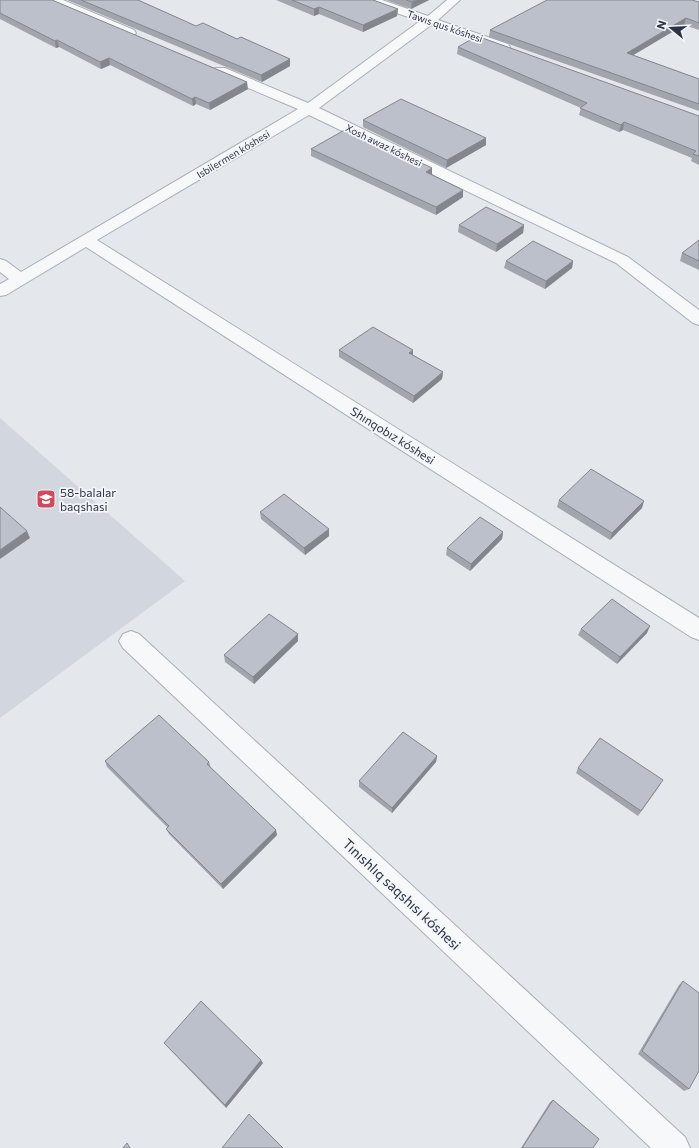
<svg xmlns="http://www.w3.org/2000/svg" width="699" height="1148" font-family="Commissioner,sans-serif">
	<rect width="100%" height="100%" fill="#e4e7ec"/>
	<polygon fill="#d2d6de" points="0,418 185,581 0,718"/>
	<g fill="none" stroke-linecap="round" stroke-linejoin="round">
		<defs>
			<g id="minor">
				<polygon points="47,0 63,0 134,30 136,33 134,36 126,36 49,3"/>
				<polygon points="365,0 382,0 428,16 447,0 460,0 438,20 508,44 510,47 508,50 500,50 431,25 319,108 628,257 699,310 699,325 693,323 616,263 309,115 97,240 699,618 699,640 691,637 86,247 6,295 0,296 0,284 9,279 0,272 0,259 6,261 21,272 298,109 215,74 213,71 215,68 225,68 308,103 420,21 367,3"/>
				<polygon points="131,631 139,634 685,1137 690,1148 651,1148 123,648 119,641 123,634"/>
			</g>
		</defs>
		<use href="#minor" stroke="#a9aeb7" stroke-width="2"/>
		<use href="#minor" fill="#f7f8fa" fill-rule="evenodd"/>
	</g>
	<g fill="#a1a5ae">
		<polygon points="0,0 248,89 210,110 196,104 193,106 110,65 101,69 59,47 56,48 0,19"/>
		<polygon points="67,0 138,0 196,26 237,39 290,59 290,66 262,82"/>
		<polygon points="276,0 373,0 398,9 397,16 363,32 319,14 314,16"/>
		<polygon points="386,0 429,0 411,9"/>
		<polygon points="699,2 699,30 684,25 633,55 699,79 699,111 489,37 490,30"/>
		<polygon points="458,47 699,116 699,165 691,161 692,158 623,130 619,132 579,115 581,108 457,54"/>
		<polygon points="363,120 486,138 486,145 446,168 363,127"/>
		<polygon points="311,149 432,174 463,197 436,215 311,156"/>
		<polygon points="459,225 524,225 523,233 496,252 458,232"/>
		<polygon points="699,240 699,270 680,261 682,253"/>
		<polygon points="506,261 573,261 572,268 545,289 504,268"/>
		<polygon points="339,350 413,350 413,355 443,372 442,379 413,403 339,357"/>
		<polygon points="559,500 642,508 610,540 557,507"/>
		<polygon points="260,512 329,529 329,536 305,555 261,519"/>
		<polygon points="503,532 502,539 470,571 446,555 447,548"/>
		<polygon points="581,629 647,633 617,664 578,635"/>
		<polygon points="298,634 298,641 254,684 225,662 224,655"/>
		<polygon points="437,756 436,762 392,813 359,787 359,781"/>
		<polygon points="105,761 209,762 211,768 277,835 223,889 169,834 166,829 168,828 107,767"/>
		<polygon points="578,768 660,785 638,816 576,773"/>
		<polygon points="683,981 689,1089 684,1091 638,1054 679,985"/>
		<polygon points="164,1043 263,1063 226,1108"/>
		<polygon points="553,1100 593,1148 521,1148 550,1102"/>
	</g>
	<g fill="#83868d">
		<polygon points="416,0 429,0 411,9 412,2"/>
		<polygon points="319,7 319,14 314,16 314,9"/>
		<polygon points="398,9 397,16 363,32 363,25"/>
		<polygon points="686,18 684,25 625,60 627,53"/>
		<polygon points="57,40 59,47 56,48 55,41"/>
		<polygon points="109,58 110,65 101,69 100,62"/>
		<polygon points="290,59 290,66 262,82 261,75"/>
		<polygon points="247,82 248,89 210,110 209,103"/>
		<polygon points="195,97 196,104 193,106 192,99"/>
		<polygon points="624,122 623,130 619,132 621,125"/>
		<polygon points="486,138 486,145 446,168 447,160"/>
		<polygon points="432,168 432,176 426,172"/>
		<polygon points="463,190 463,197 436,215 436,207"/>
		<polygon points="524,225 523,233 496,252 497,244"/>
		<polygon points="573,261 572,268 545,289 546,281"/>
		<polygon points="413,350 413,358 409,353"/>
		<polygon points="443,372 442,379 413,403 414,396"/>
		<polygon points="644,501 642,508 610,540 612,533"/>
		<polygon points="329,529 329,536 305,555 304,548"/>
		<polygon points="27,531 30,538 0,559 0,550"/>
		<polygon points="503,532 502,539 470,571 471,564"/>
		<polygon points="650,626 647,633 617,664 620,657"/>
		<polygon points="298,634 298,641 254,684 253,677"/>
		<polygon points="437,756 436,762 392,813 392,808"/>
		<polygon points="276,830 277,835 223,889 221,884"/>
		<polygon points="261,1060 263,1063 226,1108 225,1105"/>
	</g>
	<g fill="#bbc0ca" stroke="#83868d">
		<polygon points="0,0 52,0 247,82 209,103 195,97 192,99 109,58 100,62 57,40 55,41 0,13"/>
		<polygon points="81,0 138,0 196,26 203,23 237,39 241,37 290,59 261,75"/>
		<polygon points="292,0 373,0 398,9 363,25 319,7 314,9"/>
		<polygon points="406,0 416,0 412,2"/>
		<polygon points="547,0 692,0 699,2 699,23 686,18 627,53 699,79 699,104 490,30"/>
		<polygon points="477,36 699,116 699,156 693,154 696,151 624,122 621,125 580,108 587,103 458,47"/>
		<polygon points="401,99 486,138 447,160 363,120"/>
		<polygon points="348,128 432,168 426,172 463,190 436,207 311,149"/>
		<polygon points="486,207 524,225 497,244 459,225"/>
		<polygon points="699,240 699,261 682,253"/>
		<polygon points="533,241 573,261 546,281 506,261"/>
		<polygon points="373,327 413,350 409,353 443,372 414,396 339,350"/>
		<polygon points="591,469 644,501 612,533 559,500"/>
		<polygon points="284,494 329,529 304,548 260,512"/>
		<polygon points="0,507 27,531 0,550"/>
		<polygon points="480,517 503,532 471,564 447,548"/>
		<polygon points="612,599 650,626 620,657 581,629"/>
		<polygon points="269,614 298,634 253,677 224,655"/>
		<polygon points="159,715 209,762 207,764 276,830 221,884 166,829 169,826 105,761"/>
		<polygon points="403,732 437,756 392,808 359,781"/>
		<polygon points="600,738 663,780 641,811 578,768"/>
		<polygon points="683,981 699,993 699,1071 689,1089 642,1051"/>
		<polygon points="201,1001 261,1060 225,1105 164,1043"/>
		<polygon points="553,1100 599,1139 593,1148 522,1148"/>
		<polygon points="249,1114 283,1148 222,1148"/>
		<polygon points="127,1143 130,1148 123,1148"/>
	</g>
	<defs>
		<symbol id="school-square" viewBox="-11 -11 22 22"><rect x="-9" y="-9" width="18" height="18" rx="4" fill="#d1495b" stroke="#f4f6f9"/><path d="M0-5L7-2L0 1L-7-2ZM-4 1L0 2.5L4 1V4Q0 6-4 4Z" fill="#fff"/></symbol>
	</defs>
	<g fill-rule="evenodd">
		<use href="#school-square" x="35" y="488" width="22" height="22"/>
	</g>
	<g text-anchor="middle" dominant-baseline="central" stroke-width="3.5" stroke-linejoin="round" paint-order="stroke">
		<g font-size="10" fill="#2b3445" stroke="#f4f6f9">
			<text transform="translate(445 26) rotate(19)">Tawıs qus kóshesi</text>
			<text transform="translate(384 145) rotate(26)">Xosh awaz kóshesi</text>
			<text transform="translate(233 154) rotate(-31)">Isbilermen kóshesi</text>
		</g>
		<g font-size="12" fill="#2b3445" stroke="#f4f6f9">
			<text transform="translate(393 435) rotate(32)">Shınqobız kóshesi</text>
		</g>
		<g font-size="12" fill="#2b3445" stroke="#f4f6f9" text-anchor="start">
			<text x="60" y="492">58-balalar<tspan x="60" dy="14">baqshasi</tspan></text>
		</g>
		<g font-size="14" fill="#2b3445" stroke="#f4f6f9">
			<text transform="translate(402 894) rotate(43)">Tınıshlıq saqshısı kóshesi</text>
		</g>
	</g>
	<g transform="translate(671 28) rotate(288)" stroke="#f4f6f9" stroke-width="3" paint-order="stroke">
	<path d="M0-3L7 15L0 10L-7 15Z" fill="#2b3445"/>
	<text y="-6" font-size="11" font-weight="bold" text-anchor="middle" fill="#2b3445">N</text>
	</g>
</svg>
